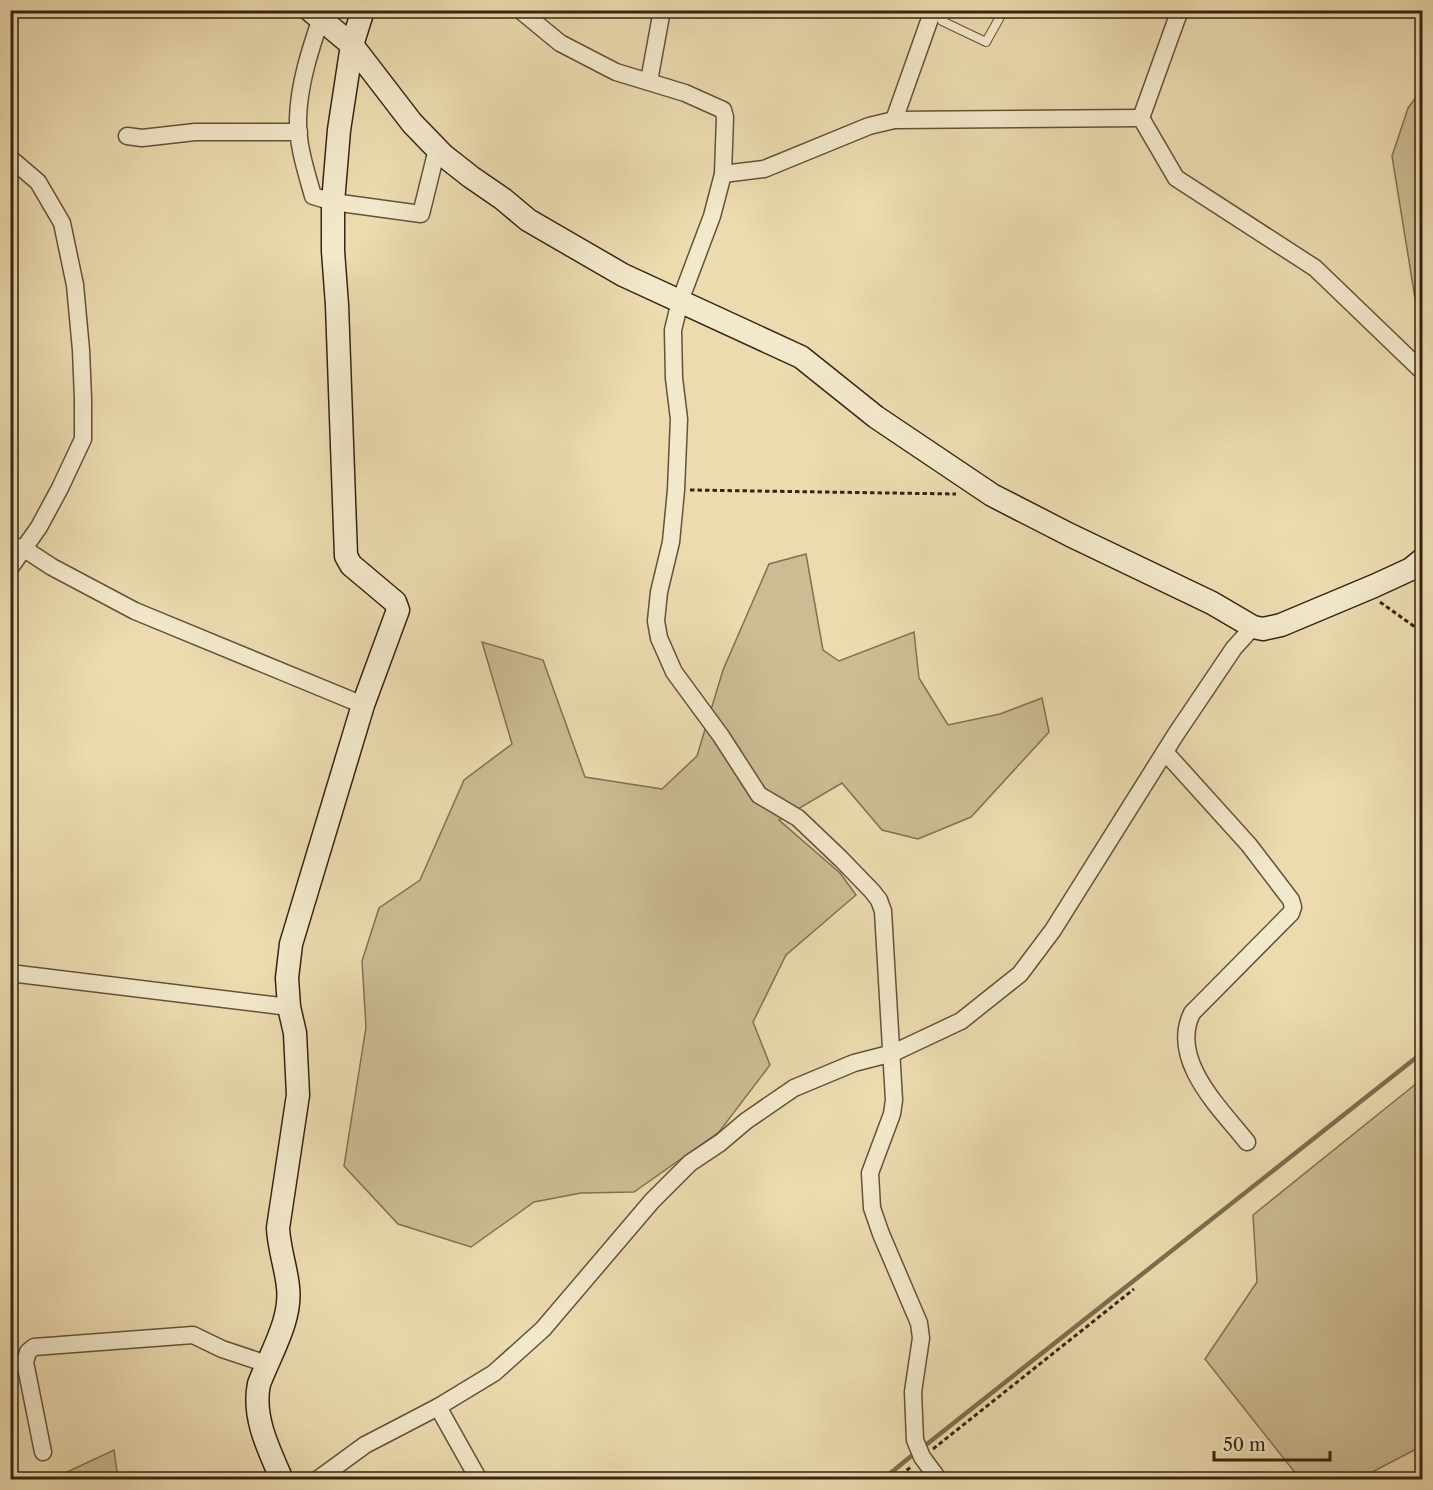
<svg xmlns="http://www.w3.org/2000/svg" width="1433" height="1490" font-family="'Libre Caslon Text',serif">
	<rect width="100%" height="100%" fill="#ebdbaf"/>
	<filter id="stains"><feTurbulence type="fractalNoise" baseFrequency=".00333" numOctaves="4"/><feColorMatrix values="0 0 0 0 .2 0 0 0 0 .09 0 0 0 0 .02 0 0 0 .5 -.17"/></filter>
	<radialGradient id="worn" r=".72"><stop offset=".6" stop-color="#630" stop-opacity="0"/><stop offset="1" stop-color="#630" stop-opacity=".3"/></radialGradient>
	<g fill="#ccbc94" stroke="#827053" stroke-width="1.5">
		<polygon points="1422,89 1422,322 1419,323 1392,156 1408,108"/>
		<polygon points="806,554 823,650 839,661 914,632 919,678 948,725 1000,714 1042,698 1049,732 971,817 918,839 882,830 842,783 779,820 840,873 856,895 786,955 753,1022 770,1065 719,1132 634,1192 581,1193 534,1202 471,1247 398,1224 344,1166 366,1027 362,961 379,908 420,880 464,780 512,744 482,642 543,660 585,777 662,789 697,756 723,670 769,564"/>
		<polygon points="1422,1079 1422,1446 1359,1479 1300,1479 1205,1359 1257,1282 1253,1215"/>
		<polygon points="114,1450 118,1479 52,1479"/>
	</g>
	<g fill="none" stroke-linecap="round" stroke-linejoin="round">
		<g stroke="#7e6d50" stroke-width="4.5">
			<polyline points="922,1448 1422,1053"/>
			<polyline points="882,1480 915,1453"/>
		</g>
		<defs>
			<polyline id="lane" points="947,10 942,21 986,42 1000,17"/>
			<g id="street">
				<polyline points="520,10 560,43 616,72 685,93 723,110 725,117 723,174 712,216 680,301 673,330 674,378 679,419 676,490 671,542 659,592 656,621 659,638 674,672 721,736 759,795 798,818 841,859 872,891 879,900 883,911 894,1100 892,1114 870,1173 872,1208 881,1234 919,1323 921,1338 913,1392 915,1440 922,1457 939,1480"/>
				<path d="M321 18C310 50 299 84 298 118 297 144 306 171 313 196L333 202 421 214 437 149"/>
				<polyline points="649,81 662,10"/>
				<polyline points="1141,118 1176,178 1315,268 1422,371"/>
				<polyline points="1141,118 1177,18 1181,10"/>
				<polyline points="894,120 933,10"/>
				<polyline points="127,136 142,138 195,132 299,132"/>
				<polyline points="10,158 38,182 62,223 75,285 81,350 83,399 83,439 60,488 39,527 10,568"/>
				<polyline points="723,174 764,169 869,126 894,120 1141,118"/>
				<polyline points="10,546 23,548 52,567 135,611 363,705"/>
				<path d="M1165 752 1249 845 1291 900 1293 907 1291 913 1192 1013C1169 1060 1220 1108 1247 1142"/>
				<polyline points="10,973 289,1007"/>
				<polyline points="438,1407 479,1480"/>
				<polyline points="43,1452 25,1362 28,1352 34,1347 193,1335 222,1349 267,1364"/>
				<polyline points="317,1480 365,1445 438,1407 494,1373 543,1329 652,1201 690,1163 720,1143 746,1121 794,1088 854,1063 893,1053 961,1021 1020,974 1053,930 1176,734 1234,648 1253,627"/>
			</g>
			<g id="secondary">
				<polyline points="310,10 352,45 412,123 443,155 471,177 503,199 528,220 623,275 801,357 876,417 992,495 1070,535 1212,603 1253,627 1263,629 1281,625 1374,586 1411,569 1422,560"/>
				<path d="M282 1480C269 1450 252 1417 259 1384 270 1354 292 1320 288 1287 286 1267 279 1249 278 1228L298 1095 295 1033 289 1007 287 978 291 944 363 705 398 610 395 602 351 565 346 556 337 305 333 251V202L339 130 352 45 363 10"/>
			</g>
		</defs>
		<use href="#lane" stroke="#645239" stroke-width="10"/>
		<use href="#street" stroke="#645239" stroke-width="19"/>
		<use href="#secondary" stroke="#372412" stroke-width="25"/>
		<g stroke="#372412" stroke-width="3" stroke-dasharray="4.5 3" stroke-linecap="butt">
			<polyline points="690,490 956,494"/>
			<polyline points="1380,602 1422,632"/>
			<polyline points="933,1449 1134,1289"/>
			<polyline points="895,1480 912,1466"/>
		</g>
		<use href="#lane" stroke="#f2e8cb" stroke-width="8"/>
		<use href="#street" stroke="#f2e8cb" stroke-width="16"/>
		<use href="#secondary" stroke="#f2e8cb" stroke-width="22"/>
	</g>
	<rect width="1433" height="1490" fill="none" stroke="#ebdbaf" stroke-width="36"/>
	<rect x="12" y="12" width="1409" height="1466" fill="none" stroke="#372412" stroke-width="3"/>
	<rect x="18" y="18" width="1397" height="1454" fill="none" stroke="#372412" stroke-width="1.5"/>
	<path d="M1214 1451v9h116v-9" fill="none" stroke="#372412" stroke-width="3"/>
	<text x="1223" y="1451" font-size="18" fill="#372412" stroke="#f2e8cb" stroke-width="4.5" paint-order="stroke">50 m</text>
	<rect width="100%" height="100%" filter="url(#stains)"/>
	<rect width="100%" height="100%" fill="url(#worn)"/>
</svg>
